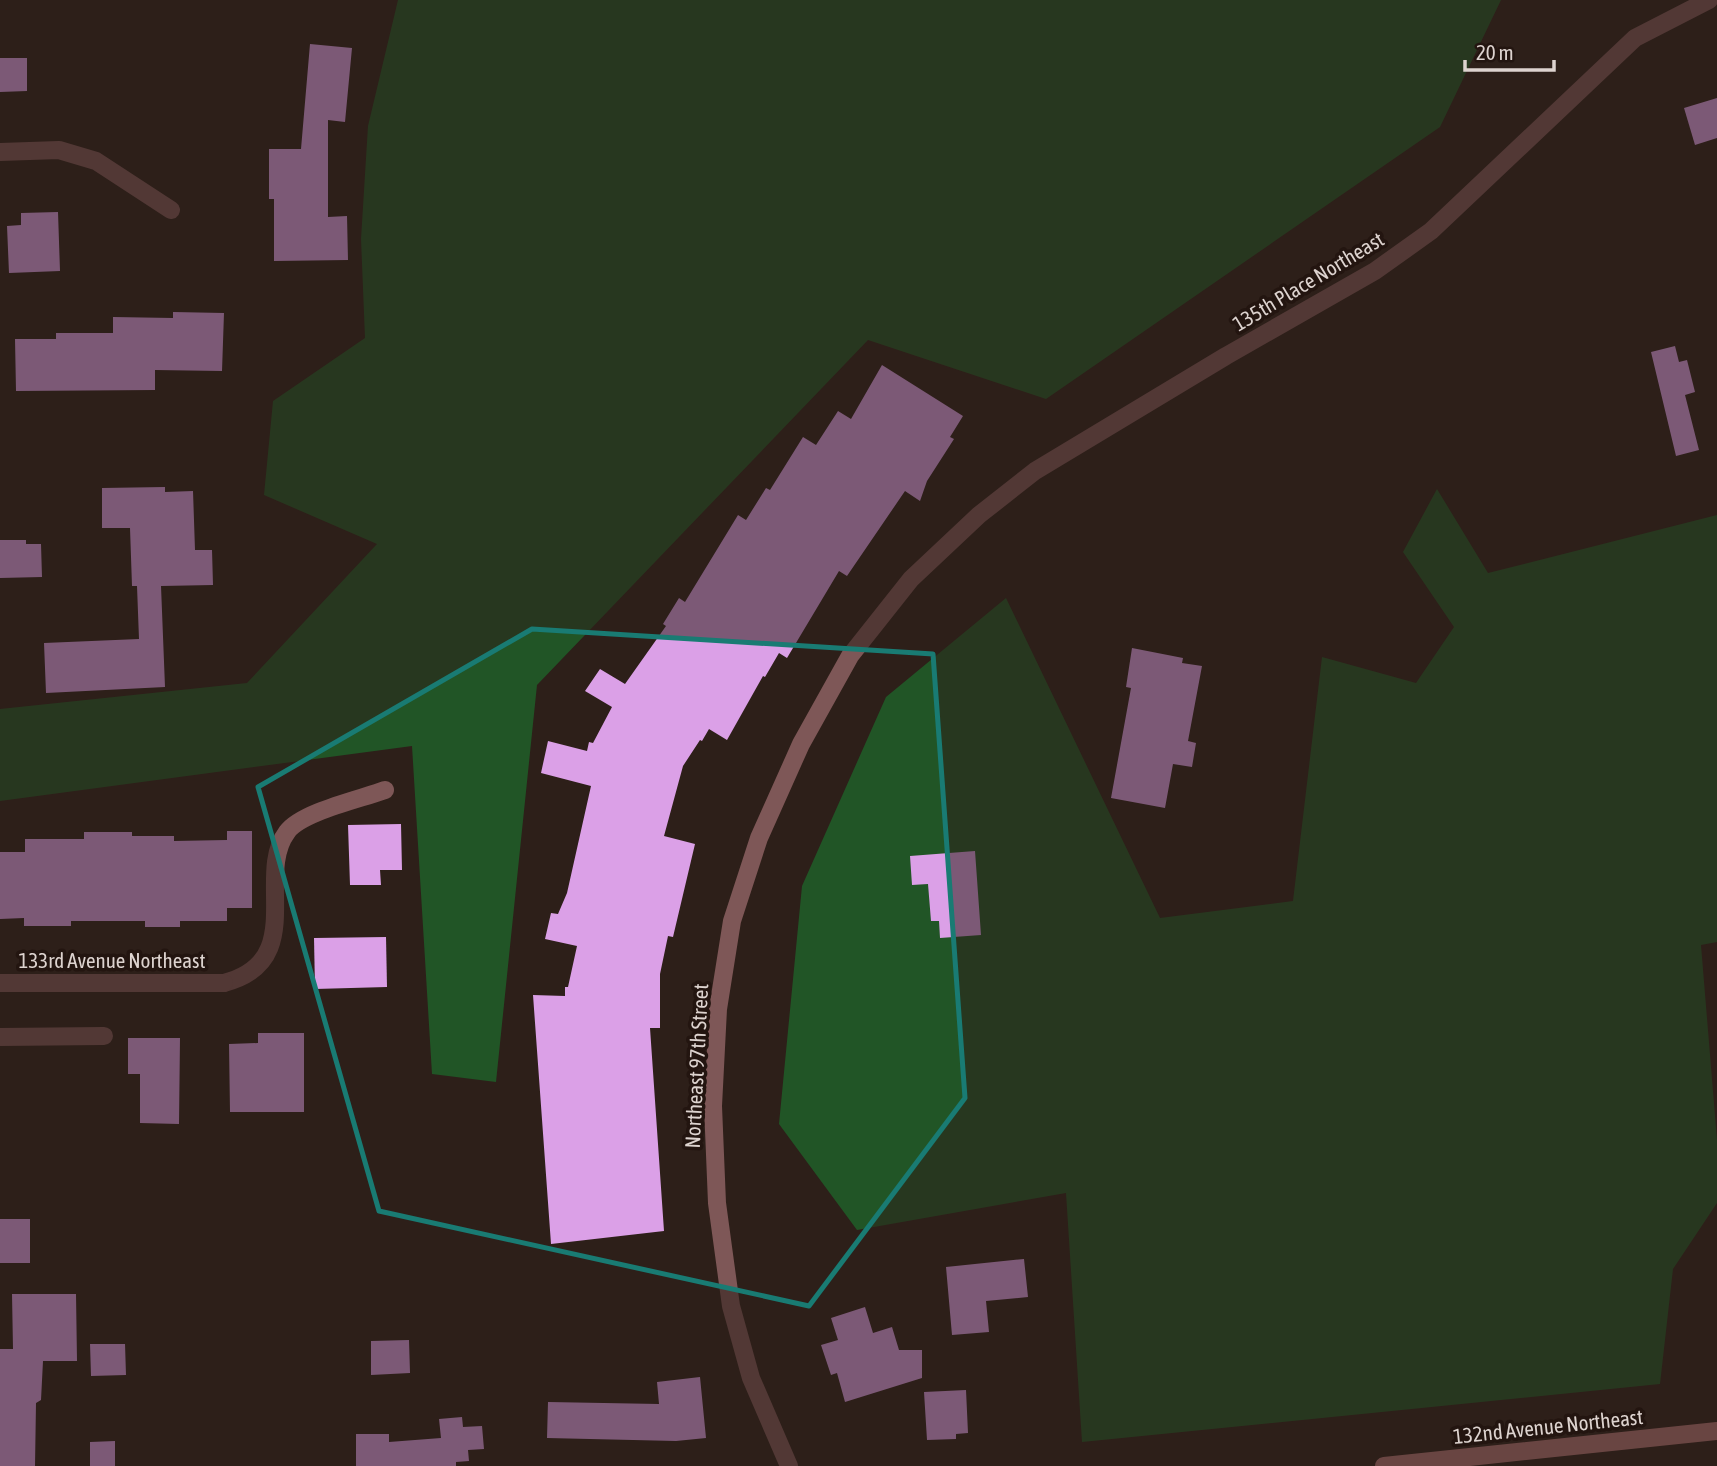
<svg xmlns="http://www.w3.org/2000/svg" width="1717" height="1466" font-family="'Asap Condensed',sans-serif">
	<rect width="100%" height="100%" fill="#2d1f19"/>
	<g fill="#215526">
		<polygon points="398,0 1501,0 1440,127 1046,399 868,340 537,685 496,1082 432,1074 412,746 0,801 0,709 247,683 377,544 264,495 273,401 365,338 361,239 368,126"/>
		<polygon points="1437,489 1488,573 1717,515 1717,942 1701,945 1717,1140 1717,1203 1673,1269 1660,1384 1082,1442 1066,1193 857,1230 779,1124 802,886 886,697 1006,598 1160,918 1293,901 1322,657 1416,683 1454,627 1403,552"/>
	</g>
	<g fill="#dba0e7">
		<polygon points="310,44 352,48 345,122 328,120 328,217 347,216 348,260 274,261 274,199 269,199 269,149 301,149"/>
		<polygon points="0,58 27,58 27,91 0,92"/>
		<polygon points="1717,98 1717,138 1695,145 1684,108"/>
		<polygon points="58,212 60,271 9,273 7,226 21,225 21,213"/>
		<polygon points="173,312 224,313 222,371 155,370 155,390 16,391 15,339 56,339 56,333 113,333 113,317 173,318"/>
		<polygon points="1675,346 1679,362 1687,360 1695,392 1685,395 1699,450 1676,456 1651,352"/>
		<polygon points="882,365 963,416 950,437 954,439 927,481 920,501 905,491 847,576 839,571 787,658 779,653 765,677 763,676 727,740 709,729 702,741 700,740 683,766 664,836 695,844 673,937 668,936 660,974 660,1028 650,1028 664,1231 551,1244 533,995 565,996 565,987 568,987 577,946 545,939 551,913 558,914 567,893 591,786 541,773 548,741 587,751 589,742 593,743 612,707 585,691 600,669 625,684 666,626 663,624 679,598 685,602 738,515 746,520 766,488 770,490 803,437 816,445 838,411 851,419"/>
		<polygon points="165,487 165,492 193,491 195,550 212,550 213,585 161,586 165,687 46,693 44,643 139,639 137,586 132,586 130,528 102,528 102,488"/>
		<polygon points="0,540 26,540 26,544 41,544 42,577 0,578"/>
		<polygon points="1132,648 1183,658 1182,663 1202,666 1188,741 1196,743 1192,767 1173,764 1165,808 1111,798 1131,688 1126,687"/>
		<polygon points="401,824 402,870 380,870 381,885 350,885 348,825"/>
		<polygon points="227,831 252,831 252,908 227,908 227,921 180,921 180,927 145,927 145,921 71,921 71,926 24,926 24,918 0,919 0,852 25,852 25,839 84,839 84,832 132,832 132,836 174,836 174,841 227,840"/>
		<polygon points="975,851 981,935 940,938 939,921 931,921 928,884 912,885 910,856"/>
		<polygon points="386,937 387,987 315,989 314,938"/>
		<polygon points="258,1033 304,1033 304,1112 230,1112 229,1044 258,1043"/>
		<polygon points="128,1038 180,1038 179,1124 140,1123 140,1074 128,1074"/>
		<rect x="0" y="1219" width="30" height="44"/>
		<polygon points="1024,1259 1028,1297 986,1301 989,1332 952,1335 946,1267"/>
		<polygon points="12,1294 76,1294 77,1361 43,1361 41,1400 36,1403 35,1466 0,1466 0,1349 13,1349"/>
		<polygon points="865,1307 873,1333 892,1327 899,1350 922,1350 922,1378 845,1402 837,1373 831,1375 821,1345 838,1340 831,1318"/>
		<polygon points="409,1340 410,1373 371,1375 371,1341"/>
		<polygon points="90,1344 125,1344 126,1375 91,1376"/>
		<polygon points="700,1377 706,1438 676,1441 547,1438 548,1402 659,1404 657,1382"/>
		<polygon points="966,1390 968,1433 956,1434 956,1439 927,1440 924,1392"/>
		<polygon points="462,1417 463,1427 482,1426 484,1449 468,1450 469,1461 456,1462 456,1466 356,1466 356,1434 389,1434 389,1442 441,1438 439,1419"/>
		<polygon points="115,1441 115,1466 90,1466 90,1442"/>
	</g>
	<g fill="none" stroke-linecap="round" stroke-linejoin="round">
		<g stroke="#7e5757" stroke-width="18">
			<path d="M224 983C309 961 254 876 287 832 301 812 361 799 385 790"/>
			<polyline points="0,1037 104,1036"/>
		</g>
		<g stroke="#7e5757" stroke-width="18">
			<polyline points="0,152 59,150 96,161 171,210"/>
			<polyline points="0,983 224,983"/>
			<polyline points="789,1466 751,1378 731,1306 717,1203 713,1106 718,1009 732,921 759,838 801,744 850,656 911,579 979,515 1035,471 1226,356 1375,271 1431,231 1635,38 1709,0"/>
		</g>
		<polyline stroke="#b27474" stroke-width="18" points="1384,1466 1717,1431"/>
	</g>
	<path d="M0 0H1717V1466H0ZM532 629 933 654 965 1098 809 1306 379 1211 258 787Z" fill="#2d1f19" fill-opacity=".55" fill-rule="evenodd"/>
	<path fill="none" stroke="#197b73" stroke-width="5" stroke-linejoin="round" d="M532 629 933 654 965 1098 809 1306 379 1211 258 787Z"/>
	<g text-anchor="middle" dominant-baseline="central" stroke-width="7" stroke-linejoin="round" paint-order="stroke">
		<g font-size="21" fill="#ddd3cf" stroke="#231510">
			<text transform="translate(1308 281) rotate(-31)">135th Place Northeast</text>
			<text x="112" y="960">133rd Avenue Northeast</text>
			<text transform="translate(696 1066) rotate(-87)">Northeast 97th Street</text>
			<text transform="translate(1548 1426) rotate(-6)">132nd Avenue Northeast</text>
		</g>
	</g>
	<path d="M1465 60v10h89v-10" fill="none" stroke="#ddd3cf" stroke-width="3.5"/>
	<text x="1476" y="60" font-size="21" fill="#ddd3cf" stroke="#231510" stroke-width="5" paint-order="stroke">20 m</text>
</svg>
